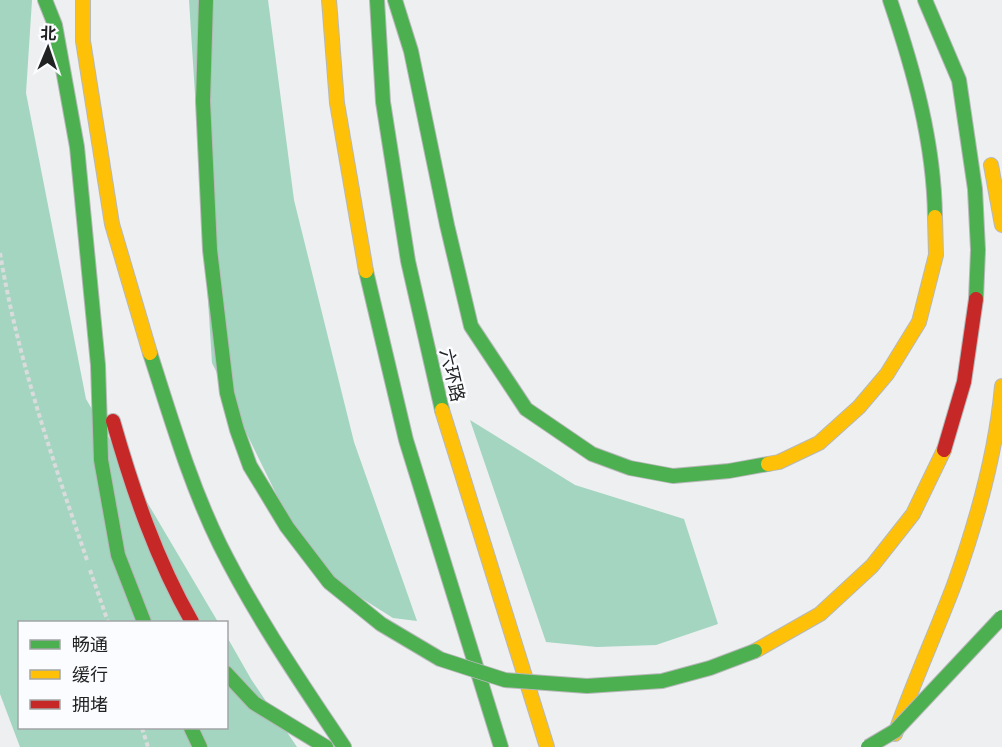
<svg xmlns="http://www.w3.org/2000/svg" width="1002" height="747" font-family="'Open Sans','Noto Sans SC',sans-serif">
	<rect width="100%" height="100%" fill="#eeeff0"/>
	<g fill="#a3d5c0">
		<polygon points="0,0 32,0 26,93 86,399 218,622 20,622 20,728 226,728 227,637 251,679 297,747 20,747 0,694"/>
		<polygon points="189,0 268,0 294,200 354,442 417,621 393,618 312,567 212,363"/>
		<polygon points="470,420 575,485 684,519 718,624 656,645 597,647 546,642"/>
	</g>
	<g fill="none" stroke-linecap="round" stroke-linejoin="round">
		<defs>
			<g id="fast">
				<polyline points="45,0 55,25 77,147 98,365 101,460 118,555 144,622"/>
				<polyline points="206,0 203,101 210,250 227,393 237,430 250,466 287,527 329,582"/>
				<polyline points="377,0 383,102 408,261 442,410"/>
				<polyline points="395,0 411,51 447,225 471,326 526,409 592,454 630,468 673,476 729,471 768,464"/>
				<path d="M890 0C914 71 934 142 935 217"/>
				<polyline points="925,0 959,80 975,189 978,250 976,299"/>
				<polyline points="366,271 406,440 501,747"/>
				<path d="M150 353C171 418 190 484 220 545 256 617 300 681 344 747"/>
				<polyline points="226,673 254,703 326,747"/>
				<polyline points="191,728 200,747"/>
			</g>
			<g id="slow">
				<polyline points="83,0 83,41 112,224 150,353"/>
				<polyline points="329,0 337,103 366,271"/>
				<polyline points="991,165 1002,225"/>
				<polyline points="442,410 547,747"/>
				<polyline points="768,464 779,462 819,443 859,407 887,374 919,322 936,255 935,217"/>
				<polyline points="755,651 820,614 872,566 913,514 944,450"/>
				<path d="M895 734C913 683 935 635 954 585 977 521 996 454 1002 386"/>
			</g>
			<g id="jam">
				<path d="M113 421C133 491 156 559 192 622"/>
				<polyline points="944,450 964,382 976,299"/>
			</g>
		</defs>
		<use href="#fast" stroke="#b7b8b9" stroke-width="16"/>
		<use href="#slow" stroke="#b7b8b9" stroke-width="16"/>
		<use href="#jam" stroke="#b7b8b9" stroke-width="16"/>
		<g stroke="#dadbdc" stroke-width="4" stroke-dasharray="4.5 3" stroke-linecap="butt">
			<path d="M0 253C18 361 53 460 88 563"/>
			<polyline points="90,570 108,622"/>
			<polyline points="142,728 148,747"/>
		</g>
		<use href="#fast" stroke="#4caf50" stroke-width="14"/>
		<use href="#slow" stroke="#ffc107" stroke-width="14"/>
		<use href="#jam" stroke="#c62828" stroke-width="14"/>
		<defs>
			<g id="fast-bridge">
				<polyline points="329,582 381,624 440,659 505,680 587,686 662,681 710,668 755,651"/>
				<polyline points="868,747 895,731 1002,617"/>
			</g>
		</defs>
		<use href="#fast-bridge" stroke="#b7b8b9" stroke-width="16" stroke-linecap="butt"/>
		<use href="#fast-bridge" stroke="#4caf50" stroke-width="14"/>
	</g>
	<g text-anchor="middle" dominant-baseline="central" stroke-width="5" stroke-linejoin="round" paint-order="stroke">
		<g font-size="18" fill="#212222" stroke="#fafcff">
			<text transform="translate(453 375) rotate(77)">六环路</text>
		</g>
	</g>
	<rect x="18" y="621" width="210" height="108" fill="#fafcff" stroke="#a3a5a7" stroke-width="1.5"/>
	<rect x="30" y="640" width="30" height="9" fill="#4caf50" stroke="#a3a5a7" stroke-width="1.5"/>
	<text x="72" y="651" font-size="18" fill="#212222">畅通</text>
	<rect x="30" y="670" width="30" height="9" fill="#ffc107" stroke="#a3a5a7" stroke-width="1.5"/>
	<text x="72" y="681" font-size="18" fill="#212222">缓行</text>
	<rect x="30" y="700" width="30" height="9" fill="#c62828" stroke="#a3a5a7" stroke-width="1.5"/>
	<text x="72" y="711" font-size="18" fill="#212222">拥堵</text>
	<g transform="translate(48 48) rotate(2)" stroke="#fafcff" stroke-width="4.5" paint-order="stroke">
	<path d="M0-4.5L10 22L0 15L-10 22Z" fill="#212222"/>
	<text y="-9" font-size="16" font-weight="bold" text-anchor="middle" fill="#212222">北</text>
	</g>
</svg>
